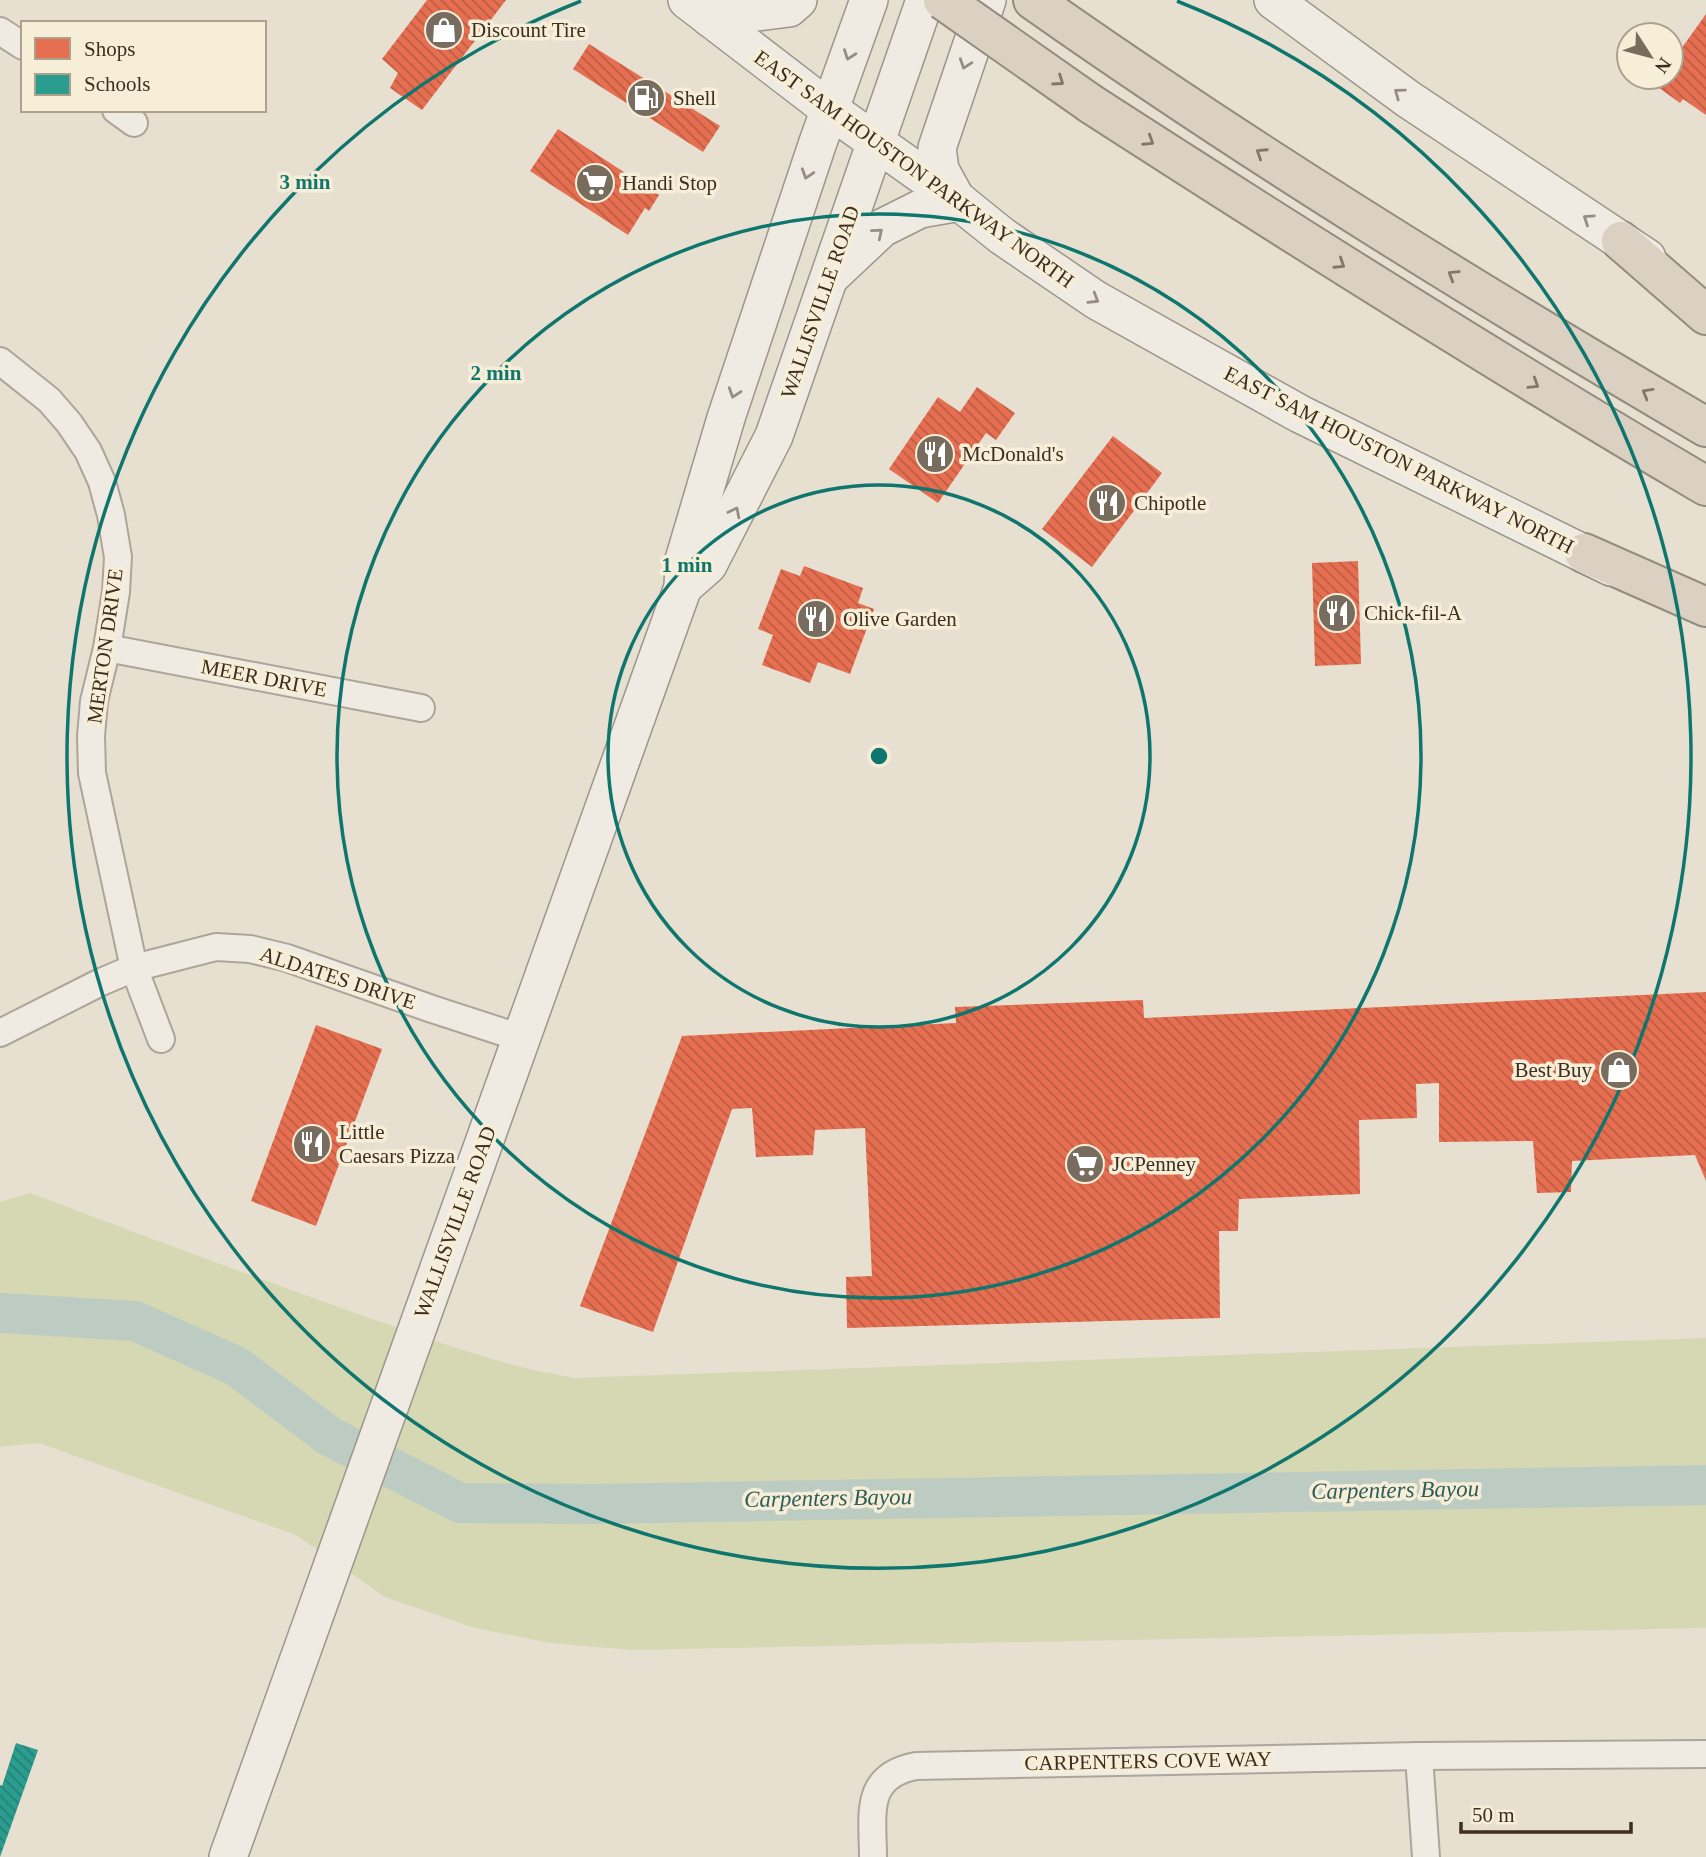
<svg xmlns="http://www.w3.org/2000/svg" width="1706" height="1857" font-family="'Times New Roman',serif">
	<defs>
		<pattern id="shops-back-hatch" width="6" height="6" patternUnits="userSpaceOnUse" patternTransform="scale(1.75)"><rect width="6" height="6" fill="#e76f51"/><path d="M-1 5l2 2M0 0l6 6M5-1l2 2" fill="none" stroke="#bc5c43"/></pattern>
		<pattern id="schools-back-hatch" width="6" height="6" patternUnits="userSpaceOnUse" patternTransform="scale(1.75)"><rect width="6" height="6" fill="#2a9d8f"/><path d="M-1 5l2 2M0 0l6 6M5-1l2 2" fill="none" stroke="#258074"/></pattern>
	</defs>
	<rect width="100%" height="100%" fill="#e7e0d1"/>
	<path fill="#d6d7b3" d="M30 1193C138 1234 246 1274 355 1313 428 1338 499 1366 575 1378L1706 1338V1628L632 1650 550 1643 475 1628 385 1597 296 1535 39 1443 0 1447V1202Z"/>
	<g fill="url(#shops-back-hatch)">
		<polygon points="427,0 506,0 422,110 390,88 398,73 382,59"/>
		<polygon points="1706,14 1706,115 1683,99 1680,103 1655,85 1661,77 1671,77 1671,63"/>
		<polygon points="589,44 720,126 703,152 573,69"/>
		<polygon points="558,129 659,195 649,211 645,208 628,235 530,171"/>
		<polygon points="977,387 1015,413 996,440 986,433 938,503 889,469 938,397 960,412"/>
		<polygon points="1113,436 1162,473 1092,567 1042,529"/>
		<polygon points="1358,561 1361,664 1315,666 1312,563"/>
		<polygon points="804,566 863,588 858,603 874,609 850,674 818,662 810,683 762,665 773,635 758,629 781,569 800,576"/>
		<polygon points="1706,992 1706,1181 1695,1155 1572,1161 1571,1192 1537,1193 1533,1141 1439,1142 1439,1083 1416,1084 1417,1118 1359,1120 1360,1194 1239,1199 1238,1231 1219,1231 1220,1318 847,1328 846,1277 872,1276 865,1128 815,1130 813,1155 756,1157 752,1108 732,1109 653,1332 580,1306 682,1036 956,1023 955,1007 1143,1000 1144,1018"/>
		<polygon points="316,1025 382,1049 316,1226 251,1201"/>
	</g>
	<polygon fill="url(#schools-back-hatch)" points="16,1743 38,1750 0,1857 0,1785 2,1786"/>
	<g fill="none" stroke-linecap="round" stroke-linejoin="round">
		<polyline stroke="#bcccc2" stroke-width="40" points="0,1313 135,1321 236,1366 329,1436 460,1503 593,1504 1706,1485"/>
		<defs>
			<g id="minor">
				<polyline points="0,31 23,46"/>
				<polyline points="116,110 134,123"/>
				<polyline points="0,361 49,400 69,423 88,451 102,482 111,515 118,557 116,592 107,648 94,701 91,736 92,773 134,968 161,1039"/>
				<polyline points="107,648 421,708"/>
				<polyline points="0,1033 101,982 134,968 216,947 250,949 287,958 432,1009 521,1038"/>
				<polyline points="1419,1756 1426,1857"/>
				<path d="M873 1857C873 1815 863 1776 916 1766L1419 1756 1706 1754"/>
			</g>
			<g id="secondary">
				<polyline points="687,0 829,109 956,199 1002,236 1096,300 1300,414 1611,567"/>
				<polyline points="1273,0 1408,99 1647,258"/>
				<polyline points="710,18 789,8 798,0"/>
				<polyline points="956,199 940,170 937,148 987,0"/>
				<polyline points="831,276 882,228 920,209 960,202"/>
				<polyline points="683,587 708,565 774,436 925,0"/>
				<polyline points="228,1857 683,587 684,560 726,418 817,145 869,0"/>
			</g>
			<g id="motorway">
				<path d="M1033 0C1250 153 1477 293 1706 427"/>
				<path d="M1091 104C1294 235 1498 364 1706 486"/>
				<polyline points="1621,241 1706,315"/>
				<polyline points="1584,553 1706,607"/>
			</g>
		</defs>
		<use href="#minor" stroke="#ada599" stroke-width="30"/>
		<use href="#secondary" stroke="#9c958a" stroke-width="40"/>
		<use href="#motorway" stroke="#928b80" stroke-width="42"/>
		<use href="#minor" stroke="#efebe3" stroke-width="26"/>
		<use href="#secondary" stroke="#efebe3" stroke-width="37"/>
		<use href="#motorway" stroke="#dad1c2" stroke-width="38"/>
		<defs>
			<polyline id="motorway-bridge" points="943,0 1091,104"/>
		</defs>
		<use href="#motorway-bridge" stroke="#928b80" stroke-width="42" stroke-linecap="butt"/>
		<use href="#motorway-bridge" stroke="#dad1c2" stroke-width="38"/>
	</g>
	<defs><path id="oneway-chevron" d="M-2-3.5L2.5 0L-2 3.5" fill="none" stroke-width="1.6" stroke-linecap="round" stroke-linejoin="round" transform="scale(1.75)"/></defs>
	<g stroke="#968c82">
		<use href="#oneway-chevron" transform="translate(849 55) rotate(110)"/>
		<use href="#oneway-chevron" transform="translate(965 64) rotate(109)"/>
		<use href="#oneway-chevron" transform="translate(1399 93) rotate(-144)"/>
		<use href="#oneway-chevron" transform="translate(807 174) rotate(108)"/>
		<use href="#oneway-chevron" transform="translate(1588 219) rotate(-146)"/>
		<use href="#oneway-chevron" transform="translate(878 233) rotate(-40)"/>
		<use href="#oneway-chevron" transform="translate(1094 299) rotate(31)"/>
		<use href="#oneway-chevron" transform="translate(734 393) rotate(108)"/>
		<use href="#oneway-chevron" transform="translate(735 512) rotate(-63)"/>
	</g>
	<g stroke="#847769">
		<use href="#oneway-chevron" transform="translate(1059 81) rotate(35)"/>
		<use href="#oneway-chevron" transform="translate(1149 141) rotate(33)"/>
		<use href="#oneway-chevron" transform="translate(1261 153) rotate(-147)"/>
		<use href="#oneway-chevron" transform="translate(1340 264) rotate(33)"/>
		<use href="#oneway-chevron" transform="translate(1453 275) rotate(-148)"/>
		<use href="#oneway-chevron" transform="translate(1534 384) rotate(32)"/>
		<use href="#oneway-chevron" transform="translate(1647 393) rotate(-150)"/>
	</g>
	<g fill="none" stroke="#0f766e" stroke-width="3.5">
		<circle cx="879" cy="756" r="271"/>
		<circle cx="879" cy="756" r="542"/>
		<path d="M1177 1A812 812 0 1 1 581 1"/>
	</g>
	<defs>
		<symbol id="shop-disc" viewBox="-11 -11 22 22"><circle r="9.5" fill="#786c5e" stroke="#f7eed8"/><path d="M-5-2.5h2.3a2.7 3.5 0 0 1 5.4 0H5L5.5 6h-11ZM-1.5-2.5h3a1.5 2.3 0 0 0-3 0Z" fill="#fff"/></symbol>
		<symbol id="fuel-disc" viewBox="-11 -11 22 22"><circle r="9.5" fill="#786c5e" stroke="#f7eed8"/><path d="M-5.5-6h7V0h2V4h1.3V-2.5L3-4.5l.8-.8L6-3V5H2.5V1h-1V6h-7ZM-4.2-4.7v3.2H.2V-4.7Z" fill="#fff"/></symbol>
		<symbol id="supermarket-disc" viewBox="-11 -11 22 22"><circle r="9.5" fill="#786c5e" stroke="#f7eed8"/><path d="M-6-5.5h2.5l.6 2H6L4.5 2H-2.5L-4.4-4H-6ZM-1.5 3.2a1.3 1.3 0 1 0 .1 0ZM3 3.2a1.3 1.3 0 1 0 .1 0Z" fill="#fff"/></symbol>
		<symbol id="restaurant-disc" viewBox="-11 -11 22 22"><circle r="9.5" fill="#786c5e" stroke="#f7eed8"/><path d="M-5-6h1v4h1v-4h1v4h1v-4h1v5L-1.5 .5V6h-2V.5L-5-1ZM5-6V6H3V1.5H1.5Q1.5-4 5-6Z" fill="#fff"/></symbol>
	</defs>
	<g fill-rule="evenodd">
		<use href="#shop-disc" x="422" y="8" width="44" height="44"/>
		<use href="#fuel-disc" x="624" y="76" width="44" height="44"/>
		<use href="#supermarket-disc" x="573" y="161" width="44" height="44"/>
		<use href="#restaurant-disc" x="913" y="432" width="44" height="44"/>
		<use href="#restaurant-disc" x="1085" y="481" width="44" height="44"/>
		<use href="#restaurant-disc" x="1315" y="591" width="44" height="44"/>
		<use href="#restaurant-disc" x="794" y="597" width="44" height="44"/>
		<use href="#shop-disc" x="1597" y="1048" width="44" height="44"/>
		<use href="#restaurant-disc" x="290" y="1122" width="44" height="44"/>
		<use href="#supermarket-disc" x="1063" y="1142" width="44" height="44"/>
	</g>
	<g text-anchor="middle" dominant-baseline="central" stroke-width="7" stroke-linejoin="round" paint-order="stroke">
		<g font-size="21" fill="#3d2e20" stroke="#f7eed8" text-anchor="start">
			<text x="471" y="30">Discount Tire</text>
			<text x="673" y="98">Shell</text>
			<text x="622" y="183">Handi Stop</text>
			<text x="962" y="454">McDonald's</text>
			<text x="1134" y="503">Chipotle</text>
			<text x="1364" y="613">Chick-fil-A</text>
			<text x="843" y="619">Olive Garden</text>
			<text x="1592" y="1070" text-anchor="end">Best Buy</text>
			<text x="339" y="1132">Little<tspan x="339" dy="24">Caesars Pizza</tspan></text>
			<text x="1112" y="1164">JCPenney</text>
		</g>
		<g font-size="21" fill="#3d2e20" stroke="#f7eed8">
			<text transform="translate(914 169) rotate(36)">EAST SAM HOUSTON PARKWAY NORTH</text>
			<text transform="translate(820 302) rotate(-71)">WALLISVILLE ROAD</text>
			<text transform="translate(1399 460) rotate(27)">EAST SAM HOUSTON PARKWAY NORTH</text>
			<text transform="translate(105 646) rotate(-82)">MERTON DRIVE</text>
			<text transform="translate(264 678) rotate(11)">MEER DRIVE</text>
			<text transform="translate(338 978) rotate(18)">ALDATES DRIVE</text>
			<text transform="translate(455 1222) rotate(-70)">WALLISVILLE ROAD</text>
			<text transform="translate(1148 1761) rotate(-1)">CARPENTERS COVE WAY</text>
		</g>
		<g font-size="23" font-style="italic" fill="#2f5d5a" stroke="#f7eed8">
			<text transform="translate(1395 1490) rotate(-1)">Carpenters Bayou</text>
			<text transform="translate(828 1498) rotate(-1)">Carpenters Bayou</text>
		</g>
	</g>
	<circle cx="879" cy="756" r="10" fill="#0f766e" stroke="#f7eed8" stroke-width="3.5"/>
	<g font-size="21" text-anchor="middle" font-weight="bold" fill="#0f766e" stroke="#f7eed8" stroke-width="7" stroke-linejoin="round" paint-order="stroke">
		<text x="305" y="189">3 min</text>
		<text x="496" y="380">2 min</text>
		<text x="687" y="572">1 min</text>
	</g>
	<rect x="21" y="21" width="245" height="91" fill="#f7eed8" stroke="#ada18e" stroke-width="2"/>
	<rect x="35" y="38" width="35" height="21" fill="#e76f51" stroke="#ada18e" stroke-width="2"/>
	<text x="84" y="56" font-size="21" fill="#3d2e20">Shops</text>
	<rect x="35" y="74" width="35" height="21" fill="#2a9d8f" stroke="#ada18e" stroke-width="2"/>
	<text x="84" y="91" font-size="21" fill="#3d2e20">Schools</text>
	<g transform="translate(1650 56) rotate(126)"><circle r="33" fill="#f7eed8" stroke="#ada18e" stroke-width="2"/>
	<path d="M0-5L12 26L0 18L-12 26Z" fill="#786c5e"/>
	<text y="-10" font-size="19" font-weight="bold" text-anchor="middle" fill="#3d2e20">N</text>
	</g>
	<path d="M1461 1822v10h170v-10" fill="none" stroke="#3d2e20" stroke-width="3.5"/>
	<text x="1472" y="1822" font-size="21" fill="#3d2e20" stroke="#f7eed8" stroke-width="5" paint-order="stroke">50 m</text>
</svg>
